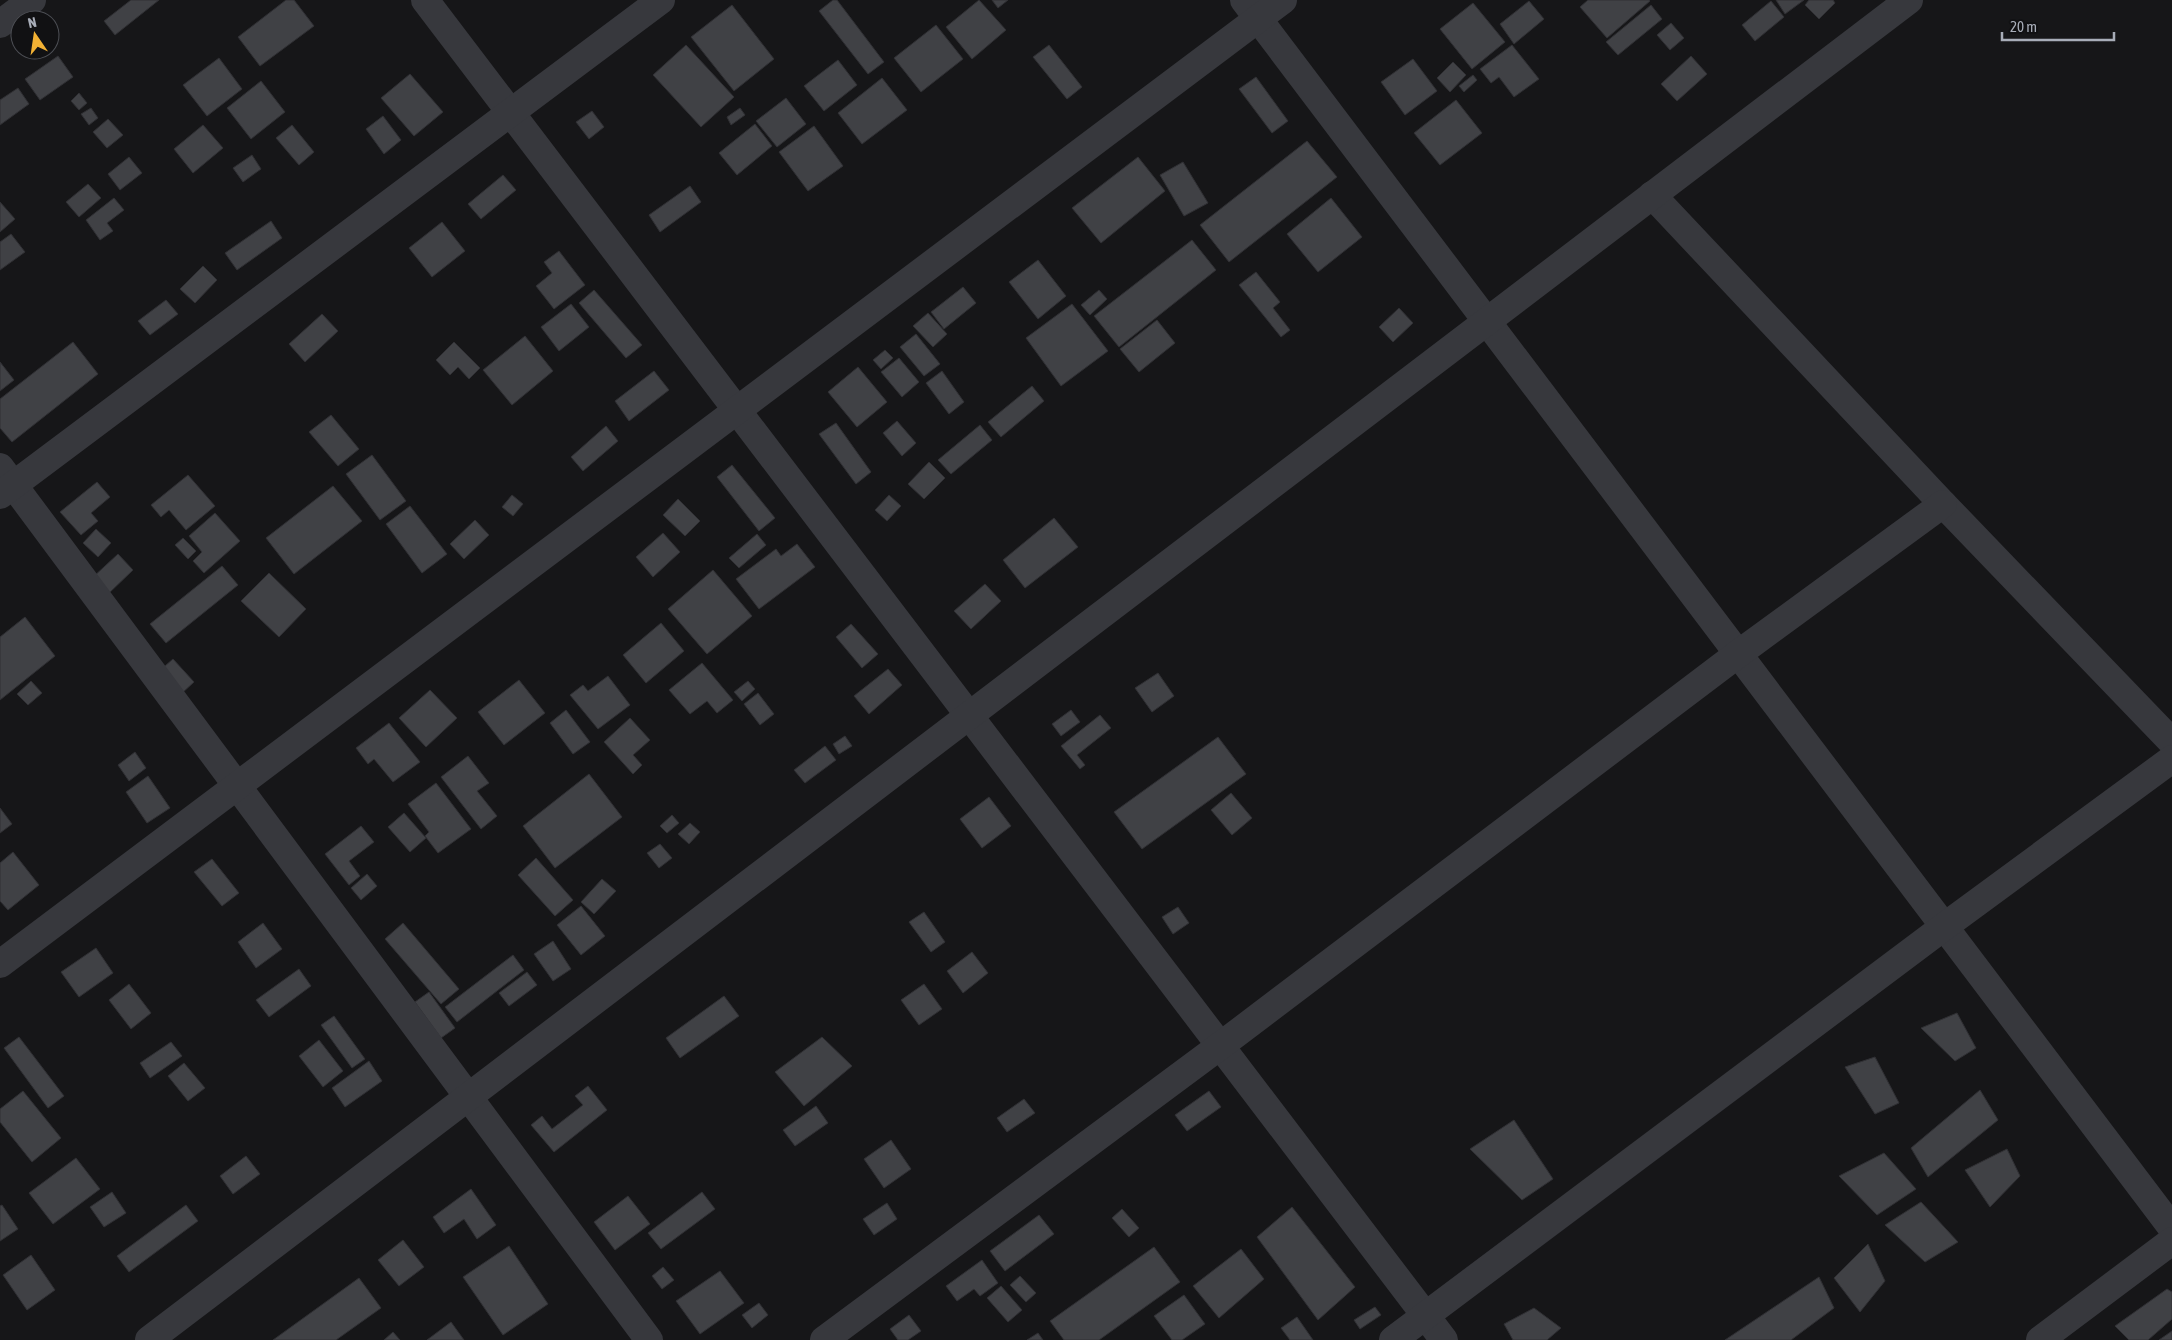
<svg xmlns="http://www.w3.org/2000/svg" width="2172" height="1340" font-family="'Asap Condensed',sans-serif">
	<rect width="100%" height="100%" fill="#161618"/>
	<g fill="#404145" stroke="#303034">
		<polygon points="131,0 159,0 115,35 104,21"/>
		<polygon points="286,0 294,0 314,26 260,66 238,37"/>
		<polygon points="833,0 837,0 884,62 868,74 819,11"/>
		<polygon points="979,0 1006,30 972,59 946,27"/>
		<polygon points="992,0 1008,0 998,8"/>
		<polygon points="1588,0 1649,0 1650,1 1607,38 1580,7"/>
		<polygon points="1776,0 1804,0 1785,14"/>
		<polygon points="1809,0 1833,0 1835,3 1819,19 1805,5"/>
		<polygon points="1529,1 1544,19 1514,44 1500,24"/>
		<polygon points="1771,1 1784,17 1755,41 1742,25"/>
		<polygon points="1473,3 1505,42 1472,69 1440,29"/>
		<polygon points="732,5 774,59 734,91 691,37"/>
		<polygon points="1651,5 1662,19 1618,55 1606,42"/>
		<polygon points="1671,23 1684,38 1670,50 1657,35"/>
		<polygon points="936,25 963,59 921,92 894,58"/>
		<polygon points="686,45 734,97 701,127 653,75"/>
		<polygon points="1049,45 1082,87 1067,99 1033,57"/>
		<polygon points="1512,45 1539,79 1514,97 1499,77 1491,83 1480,69"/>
		<polygon points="58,56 73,77 40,100 25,79"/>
		<polygon points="1691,56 1707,74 1677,101 1661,84"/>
		<polygon points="219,58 242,89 207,116 183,85"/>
		<polygon points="1413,59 1437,91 1405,115 1381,82"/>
		<polygon points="838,60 857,85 824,111 804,86"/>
		<polygon points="1453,62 1466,75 1450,92 1437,78"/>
		<polygon points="410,74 443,112 414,136 381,98"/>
		<polygon points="1473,75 1477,80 1464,92 1459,86"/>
		<polygon points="1256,77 1288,121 1272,133 1239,89"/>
		<polygon points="882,78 907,110 862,144 838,113"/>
		<polygon points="261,81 285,112 251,139 227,108"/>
		<polygon points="18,88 29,104 0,125 0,100"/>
		<polygon points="79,93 87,103 79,110 71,101"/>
		<polygon points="786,98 806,124 777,147 756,121"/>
		<polygon points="1456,100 1482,133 1440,165 1414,133"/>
		<polygon points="91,108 98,118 89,125 81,114"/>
		<polygon points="740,108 745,115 731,125 727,117"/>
		<polygon points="592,111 604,127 589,139 576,122"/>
		<polygon points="383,116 401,140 384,154 366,129"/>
		<polygon points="108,119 123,135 107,148 93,132"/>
		<polygon points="755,124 772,146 737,175 719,153"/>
		<polygon points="203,125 223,148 193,173 174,149"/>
		<polygon points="292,125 314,152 299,165 276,138"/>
		<polygon points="814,126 843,166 808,191 779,152"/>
		<polygon points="1307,141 1337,177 1229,262 1200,225"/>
		<polygon points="252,155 261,169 243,182 233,168"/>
		<polygon points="129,157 142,173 120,190 108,174"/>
		<polygon points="1138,157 1165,191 1101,243 1072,208"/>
		<polygon points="1183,162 1208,203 1184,216 1160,175"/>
		<polygon points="503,175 516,190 481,219 468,204"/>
		<polygon points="88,184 101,198 79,217 66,202"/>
		<polygon points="690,186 701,202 660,232 649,215"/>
		<polygon points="114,198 124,210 107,223 113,231 100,240 86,220"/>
		<polygon points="1331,198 1362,237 1318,272 1287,234"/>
		<polygon points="0,202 15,219 0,232"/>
		<polygon points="271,221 282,238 237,270 225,253"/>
		<polygon points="442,222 465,251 432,277 409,248"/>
		<polygon points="11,234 25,252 0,270 0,242"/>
		<polygon points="1192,240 1216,270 1119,347 1094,316"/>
		<polygon points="559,251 585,285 554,309 536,286 552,273 544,262"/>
		<polygon points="1038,260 1066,296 1038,319 1009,282"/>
		<polygon points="203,266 217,280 195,303 180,289"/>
		<polygon points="1256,272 1280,302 1273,308 1290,330 1281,337 1239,285"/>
		<polygon points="963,287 976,303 944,329 931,312"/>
		<polygon points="594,290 642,345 626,358 579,303"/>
		<polygon points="1099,290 1107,299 1090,315 1081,305"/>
		<polygon points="166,300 178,314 150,335 138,321"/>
		<polygon points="571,304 589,327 559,351 541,327"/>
		<polygon points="1072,304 1108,351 1061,386 1026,338"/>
		<polygon points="1399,308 1413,323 1393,342 1379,327"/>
		<polygon points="928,313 947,334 933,347 913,326"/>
		<polygon points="322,314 338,331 305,362 289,344"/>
		<polygon points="1157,320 1175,343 1139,372 1120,349"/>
		<polygon points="916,334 940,364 924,376 900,347"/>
		<polygon points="525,336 553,371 512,405 483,370"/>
		<polygon points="73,342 98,374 12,442 0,428 0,399"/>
		<polygon points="454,342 480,368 469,379 458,367 450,375 436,360"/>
		<polygon points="885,350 893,358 881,369 873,360"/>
		<polygon points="899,358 919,382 902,397 881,372"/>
		<polygon points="0,362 14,380 0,391"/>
		<polygon points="858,367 887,402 857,427 828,392"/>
		<polygon points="654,371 669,390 629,421 615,401"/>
		<polygon points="942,371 964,402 949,414 926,383"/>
		<polygon points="1032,386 1044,401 1001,437 988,422"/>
		<polygon points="331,415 359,449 338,466 309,432"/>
		<polygon points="897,421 916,443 902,456 883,433"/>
		<polygon points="836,423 871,472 856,484 819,434"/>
		<polygon points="980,425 992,440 951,474 938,460"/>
		<polygon points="606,426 618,441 583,471 571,457"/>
		<polygon points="372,455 406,501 380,520 346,474"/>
		<polygon points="929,462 945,478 924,499 908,484"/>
		<polygon points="732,465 775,518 759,531 717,477"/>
		<polygon points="188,475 215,506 186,530 169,510 161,517 151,505"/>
		<polygon points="97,482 110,497 91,513 98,521 81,535 60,512"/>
		<polygon points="333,486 362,521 294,574 266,538"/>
		<polygon points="512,495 523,504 513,516 502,507"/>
		<polygon points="889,495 901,506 887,521 875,510"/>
		<polygon points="678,499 700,521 685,536 663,515"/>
		<polygon points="410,506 447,554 422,573 386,524"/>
		<polygon points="215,513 240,541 204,573 193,561 202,552 189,536"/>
		<polygon points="1054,518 1078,547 1025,588 1003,560"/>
		<polygon points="475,520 489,535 464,559 450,544"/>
		<polygon points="96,529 111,543 98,557 83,543"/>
		<polygon points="663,533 680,552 653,577 636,557"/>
		<polygon points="757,534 766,545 739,568 729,558"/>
		<polygon points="183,538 196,551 188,559 175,545"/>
		<polygon points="797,544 815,567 759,609 736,579 776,549 781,556"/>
		<polygon points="118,554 133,570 107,595 91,579"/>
		<polygon points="222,566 238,585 166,643 150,624"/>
		<polygon points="713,570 752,616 707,654 668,609"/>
		<polygon points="269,573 306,609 279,637 241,601"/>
		<polygon points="985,584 1001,601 971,629 954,611"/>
		<polygon points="25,617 55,656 0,700 0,637"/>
		<polygon points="661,623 684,651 646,683 623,655"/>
		<polygon points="851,624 878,654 862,668 836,637"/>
		<polygon points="173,659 194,682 181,694 157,673"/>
		<polygon points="702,663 733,700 717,713 707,701 690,714 669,690"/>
		<polygon points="888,669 902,685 869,714 854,696"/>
		<polygon points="1158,673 1174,696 1152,712 1135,688"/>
		<polygon points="608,676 630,705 598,729 570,695 583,685 588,691"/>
		<polygon points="519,680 545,713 504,745 478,712"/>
		<polygon points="31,681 42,693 28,705 17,694"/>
		<polygon points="748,681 755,689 742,701 734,692"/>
		<polygon points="430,690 457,718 426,747 399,718"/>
		<polygon points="758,693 774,714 760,725 744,704"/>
		<polygon points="566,710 590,742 573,754 550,723"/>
		<polygon points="1071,710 1080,722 1061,736 1052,724"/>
		<polygon points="1100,715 1111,728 1077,755 1085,765 1080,769 1061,746"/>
		<polygon points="630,718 650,740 633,755 642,765 633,774 604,742"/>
		<polygon points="389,723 420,762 393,782 374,759 368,764 356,748"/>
		<polygon points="845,736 852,746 839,754 833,744"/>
		<polygon points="1218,737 1246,774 1142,849 1114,812"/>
		<polygon points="825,746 836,760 805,783 794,770"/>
		<polygon points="135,752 146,768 129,781 118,765"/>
		<polygon points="468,756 489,783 477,791 497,816 481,829 441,777"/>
		<polygon points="589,774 622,817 555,868 523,826"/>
		<polygon points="148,776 170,808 147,823 126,792"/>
		<polygon points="436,783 471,829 438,853 425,836 429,832 408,804"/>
		<polygon points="1231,793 1252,818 1232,835 1211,810"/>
		<polygon points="989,797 1011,826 982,848 960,819"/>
		<polygon points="0,808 12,824 0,833"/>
		<polygon points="404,813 426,838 410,852 388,827"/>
		<polygon points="672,815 679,823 667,833 660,826"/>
		<polygon points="690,823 700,832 689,844 678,834"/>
		<polygon points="361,826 374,842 349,861 360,876 349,885 325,854"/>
		<polygon points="660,844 672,858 659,868 647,853"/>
		<polygon points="13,852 39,885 8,910 0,901 0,863"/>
		<polygon points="536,858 573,900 555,916 518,875"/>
		<polygon points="212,859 239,893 222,906 194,872"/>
		<polygon points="367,874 377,886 361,900 351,888"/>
		<polygon points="602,879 616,891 594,914 581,902"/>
		<polygon points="581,906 605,936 581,955 557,925"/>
		<polygon points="1178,907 1189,923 1173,934 1162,917"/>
		<polygon points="924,912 945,942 931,952 909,922"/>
		<polygon points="263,923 282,949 256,968 238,942"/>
		<polygon points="403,923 459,989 441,1004 385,939"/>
		<polygon points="553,941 571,969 553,981 534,954"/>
		<polygon points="96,948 113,973 79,997 61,972"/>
		<polygon points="972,952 988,973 963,993 947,971"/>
		<polygon points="513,955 524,970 457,1022 445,1007"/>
		<polygon points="299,969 311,986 269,1017 256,1000"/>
		<polygon points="527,972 537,985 509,1006 499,993"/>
		<polygon points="129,984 151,1013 131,1029 109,1000"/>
		<polygon points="924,984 942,1009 919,1025 901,1000"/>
		<polygon points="429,992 455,1028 441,1038 415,1002"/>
		<polygon points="724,996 739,1016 680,1058 666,1038"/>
		<polygon points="1957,1013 1976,1048 1955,1061 1921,1028"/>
		<polygon points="334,1016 365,1059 352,1068 321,1025"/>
		<polygon points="19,1037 64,1096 48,1108 4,1048"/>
		<polygon points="822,1037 852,1066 804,1106 775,1072"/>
		<polygon points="319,1040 343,1071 323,1087 299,1056"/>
		<polygon points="171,1042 182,1056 150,1078 140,1063"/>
		<polygon points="1875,1057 1899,1103 1875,1114 1845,1067"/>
		<polygon points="369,1061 382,1081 345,1107 332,1088"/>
		<polygon points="184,1063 205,1088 188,1101 168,1076"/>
		<polygon points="588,1086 607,1110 554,1152 531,1125 542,1116 552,1129 583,1105 575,1096"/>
		<polygon points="1980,1090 1998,1120 1928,1177 1911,1148"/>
		<polygon points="23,1091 61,1138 32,1162 0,1122 0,1109"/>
		<polygon points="1209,1091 1221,1107 1187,1131 1175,1115"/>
		<polygon points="1024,1099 1035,1113 1007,1132 997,1118"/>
		<polygon points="816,1106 828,1123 795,1146 783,1130"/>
		<polygon points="1514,1120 1553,1179 1522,1200 1470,1149"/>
		<polygon points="891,1140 911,1169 884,1188 864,1159"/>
		<polygon points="2007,1149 2020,1176 1990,1207 1965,1170"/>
		<polygon points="1884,1153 1916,1189 1877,1215 1839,1176"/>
		<polygon points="246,1156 260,1174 233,1194 220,1176"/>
		<polygon points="76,1158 100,1189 53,1224 29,1193"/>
		<polygon points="471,1189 496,1225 477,1239 464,1219 444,1233 433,1217"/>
		<polygon points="112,1192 126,1213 104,1227 90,1207"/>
		<polygon points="702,1192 715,1209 661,1249 648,1233"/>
		<polygon points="628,1196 650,1224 615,1250 594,1222"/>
		<polygon points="1921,1202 1958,1242 1925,1262 1885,1225"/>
		<polygon points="887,1203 897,1219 874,1235 863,1219"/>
		<polygon points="2,1205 18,1229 0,1241 0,1206"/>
		<polygon points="186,1205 198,1221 129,1272 117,1256"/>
		<polygon points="1292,1207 1355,1287 1318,1320 1257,1237"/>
		<polygon points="1122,1209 1139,1228 1129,1237 1112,1218"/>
		<polygon points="1039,1215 1054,1234 1005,1271 990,1251"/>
		<polygon points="403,1240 424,1267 399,1286 378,1260"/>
		<polygon points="1868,1244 1885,1281 1860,1312 1834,1278"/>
		<polygon points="509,1246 548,1304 503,1335 463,1277"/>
		<polygon points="1154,1247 1180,1282 1099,1340 1064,1340 1050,1321"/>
		<polygon points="1241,1249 1264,1279 1219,1318 1193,1286"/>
		<polygon points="31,1255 55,1290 27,1310 3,1275"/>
		<polygon points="982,1260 998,1283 980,1296 974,1289 957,1301 946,1286"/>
		<polygon points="663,1267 674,1280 662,1289 652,1276"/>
		<polygon points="720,1271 744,1303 700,1334 676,1301"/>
		<polygon points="1020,1276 1036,1293 1026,1302 1010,1285"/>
		<polygon points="1819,1277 1834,1308 1791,1340 1725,1340"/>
		<polygon points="359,1278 381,1308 336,1340 273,1340"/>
		<polygon points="1001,1286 1022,1310 1008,1322 987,1298"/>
		<polygon points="2167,1289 2172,1292 2172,1319 2148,1340 2129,1340 2115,1326"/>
		<polygon points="1184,1295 1205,1324 1182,1340 1172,1340 1154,1316"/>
		<polygon points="759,1303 768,1315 752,1328 742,1315"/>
		<polygon points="1375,1307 1381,1315 1360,1329 1354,1320"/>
		<polygon points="1534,1308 1561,1328 1547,1340 1513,1340 1504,1324"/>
		<polygon points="909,1315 921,1331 908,1340 898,1340 890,1329"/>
		<polygon points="1297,1317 1313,1340 1290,1340 1281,1328"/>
		<polygon points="451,1322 464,1340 427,1340"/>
		<polygon points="2172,1331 2172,1340 2159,1340"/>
		<polygon points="393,1332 400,1340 384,1340"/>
		<polygon points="1038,1333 1043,1340 1027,1340"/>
	</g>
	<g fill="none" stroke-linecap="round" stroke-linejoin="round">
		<g stroke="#37383d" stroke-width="28">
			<polyline points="425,0 1444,1340"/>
			<polyline points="1244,0 2172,1228"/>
			<polyline points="0,24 32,0"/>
			<polyline points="1652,195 1943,504 2172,742"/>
			<polyline points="0,467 649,1340"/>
			<polyline points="0,495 661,0"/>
			<polyline points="0,964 1283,0"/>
			<polyline points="149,1340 1909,0"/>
			<polyline points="824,1340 1220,1046 1738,654 1943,504"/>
			<polyline points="1393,1340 1945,926 2172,759"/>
			<polyline points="2040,1340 2172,1241"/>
		</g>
	</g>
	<g transform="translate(35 35) rotate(347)"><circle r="24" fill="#111113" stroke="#4d4f55"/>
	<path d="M0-4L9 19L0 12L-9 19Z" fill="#f2b134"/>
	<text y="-8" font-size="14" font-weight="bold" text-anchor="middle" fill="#a8adb8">N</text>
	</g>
	<path d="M2002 32v8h112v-8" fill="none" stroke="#a8adb8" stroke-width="2.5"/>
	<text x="2010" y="32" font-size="15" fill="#a8adb8" stroke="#111113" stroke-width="4" paint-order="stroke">20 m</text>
</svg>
